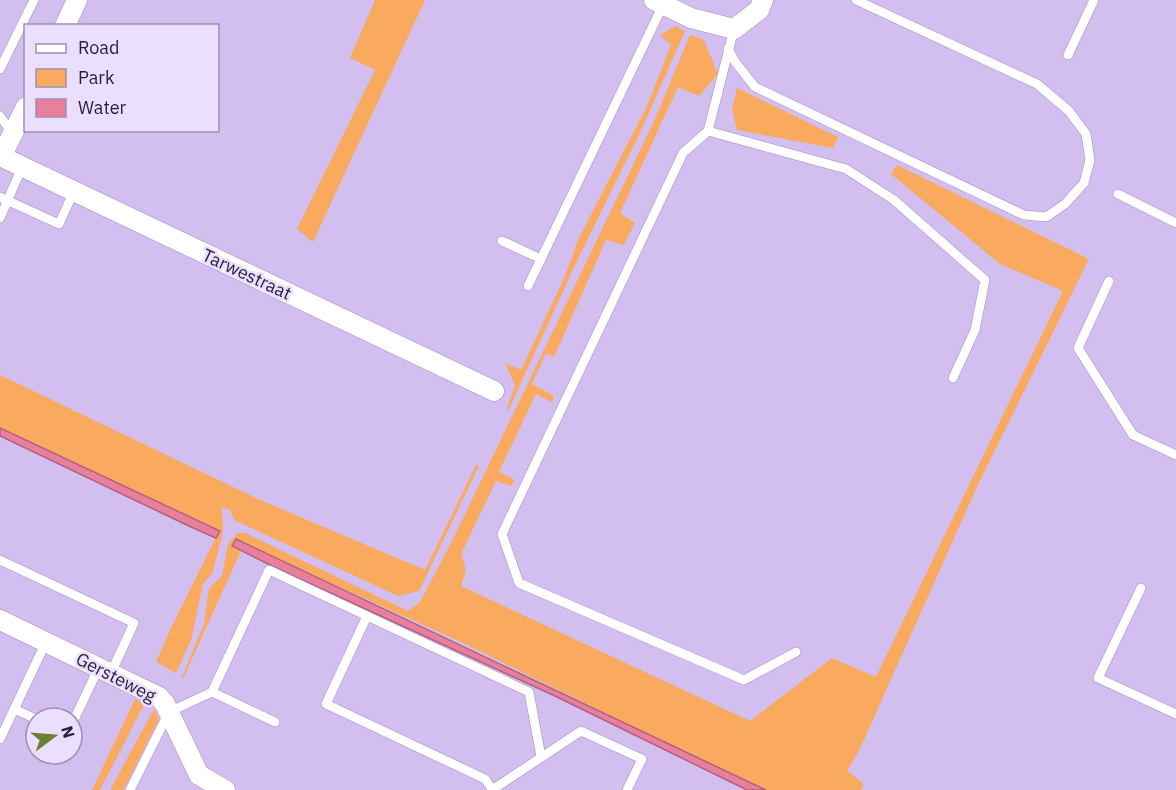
<svg xmlns="http://www.w3.org/2000/svg" width="1176" height="790" font-family="'IBM Plex Sans',sans-serif">
	<rect width="100%" height="100%" fill="#e1cffd"/>
	<path fill="#d2bfef" fill-rule="evenodd" d="M0 0H1176V790H0ZM26 26H218V130H26ZM36 718H72V754H36Z"/>
	<g fill="#f9aa5f">
		<polygon points="375,0 425,0 313,242 297,229 375,70 350,58"/>
		<polygon points="675,26 685,31 639,135 577,261 508,411 507,408 515,385 505,363 521,370 565,276 578,240 647,106 671,45 660,35"/>
		<polygon points="690,35 704,40 718,74 699,96 678,87 620,213 635,223 624,245 606,240 554,357 546,353 532,384 554,396 552,402 536,394 499,472 515,480 511,486 496,481 461,554 466,570 461,586 750,721 832,658 876,677 1063,291 1000,264 891,174 897,165 1089,259 976,489 859,751 847,771 864,784 861,790 761,790 463,643 244,544 183,679 182,677 204,624 209,588 222,576 228,544 238,533 245,533 408,611 420,602 453,539 655,119"/>
		<polygon points="737,88 838,137 833,148 737,130 732,109"/>
		<polygon points="0,375 258,499 425,570 476,465 479,466 419,591 398,596 234,520 230,510 222,507 223,531 213,572 203,584 191,640 176,673 156,662 170,630 219,531 0,428"/>
		<polygon points="135,699 145,703 100,790 92,790"/>
		<polygon points="154,709 159,719 123,790 110,790"/>
	</g>
	<g fill="#e97f9d" stroke="#af627f" stroke-width="1.5">
		<polygon points="0,428 220,531 216,538 191,527 0,436"/>
		<polygon points="236,539 766,790 747,790 555,696 274,567 232,546"/>
	</g>
	<g fill="none" stroke-linecap="round" stroke-linejoin="round">
		<defs>
			<g id="lane">
				<polyline points="734,29 708,131 683,153 502,534 519,583 744,680 796,652"/>
				<polyline points="728,49 736,63 755,87 1024,215 1046,217 1065,204 1084,183 1090,160 1086,134 1069,111 1037,84 856,0"/>
				<polyline points="1068,55 1094,0"/>
				<polyline points="0,69 34,0"/>
				<polyline points="0,116 12,133"/>
				<polyline points="708,131 846,169 894,200 985,280 975,330 953,378"/>
				<polyline points="1118,194 1176,223"/>
				<polyline points="0,197 59,224 74,191"/>
				<polyline points="0,218 22,167"/>
				<polyline points="502,241 541,259"/>
				<polyline points="1109,281 1078,348 1133,435 1176,455"/>
				<polyline points="528,286 663,5"/>
				<polyline points="0,560 134,623 111,673"/>
				<polyline points="1141,588 1098,678 1176,714"/>
				<polyline points="367,616 326,704 485,779 492,789"/>
				<polyline points="212,692 275,722"/>
				<polyline points="14,709 36,719"/>
				<polyline points="72,724 99,667"/>
				<polyline points="0,739 46,642"/>
				<polyline points="130,790 169,712 212,692 269,570 529,692 541,757"/>
				<polyline points="492,790 581,731 642,759 627,790"/>
			</g>
			<g id="street">
				<polyline points="654,0 691,18 734,29 759,10 763,0"/>
				<polyline points="65,26 77,0"/>
				<polyline points="0,156 494,391"/>
				<polyline points="1,157 26,107"/>
				<polyline points="0,620 159,697 165,704 199,775 225,790"/>
			</g>
		</defs>
		<use href="#lane" stroke="#a487cf" stroke-width="10"/>
		<use href="#street" stroke="#a487cf" stroke-width="21"/>
		<use href="#lane" stroke="#fff" stroke-width="9"/>
		<use href="#street" stroke="#fff" stroke-width="20"/>
	</g>
	<g text-anchor="middle" dominant-baseline="central" stroke-width="5" stroke-linejoin="round" paint-order="stroke">
		<g font-size="18" fill="#291d39" stroke="#ebdffe">
			<text transform="translate(247 274) rotate(25)">Tarwestraat</text>
			<text transform="translate(116 677) rotate(27)">Gersteweg</text>
		</g>
	</g>
	<rect x="24" y="24" width="195" height="108" fill="#ebdffe" stroke="#9d91af" stroke-width="1.5"/>
	<rect x="36" y="44" width="30" height="9" fill="#ffffff" stroke="#9d91af" stroke-width="1.5"/>
	<text x="78" y="54" font-size="18" fill="#291d39">Road</text>
	<rect x="36" y="69" width="30" height="18" fill="#f9aa5f" stroke="#9d91af" stroke-width="1.5"/>
	<text x="78" y="84" font-size="18" fill="#291d39">Park</text>
	<rect x="36" y="99" width="30" height="18" fill="#e97f9d" stroke="#9d91af" stroke-width="1.5"/>
	<text x="78" y="114" font-size="18" fill="#291d39">Water</text>
	<g transform="translate(54 736) rotate(74)"><circle r="28" fill="#ebdffe" stroke="#9d91af" stroke-width="1.5"/>
	<path d="M0-4.5L10 22L0 15L-10 22Z" fill="#6c8132"/>
	<text y="-9" font-size="16" font-weight="bold" text-anchor="middle" fill="#291d39">N</text>
	</g>
</svg>
